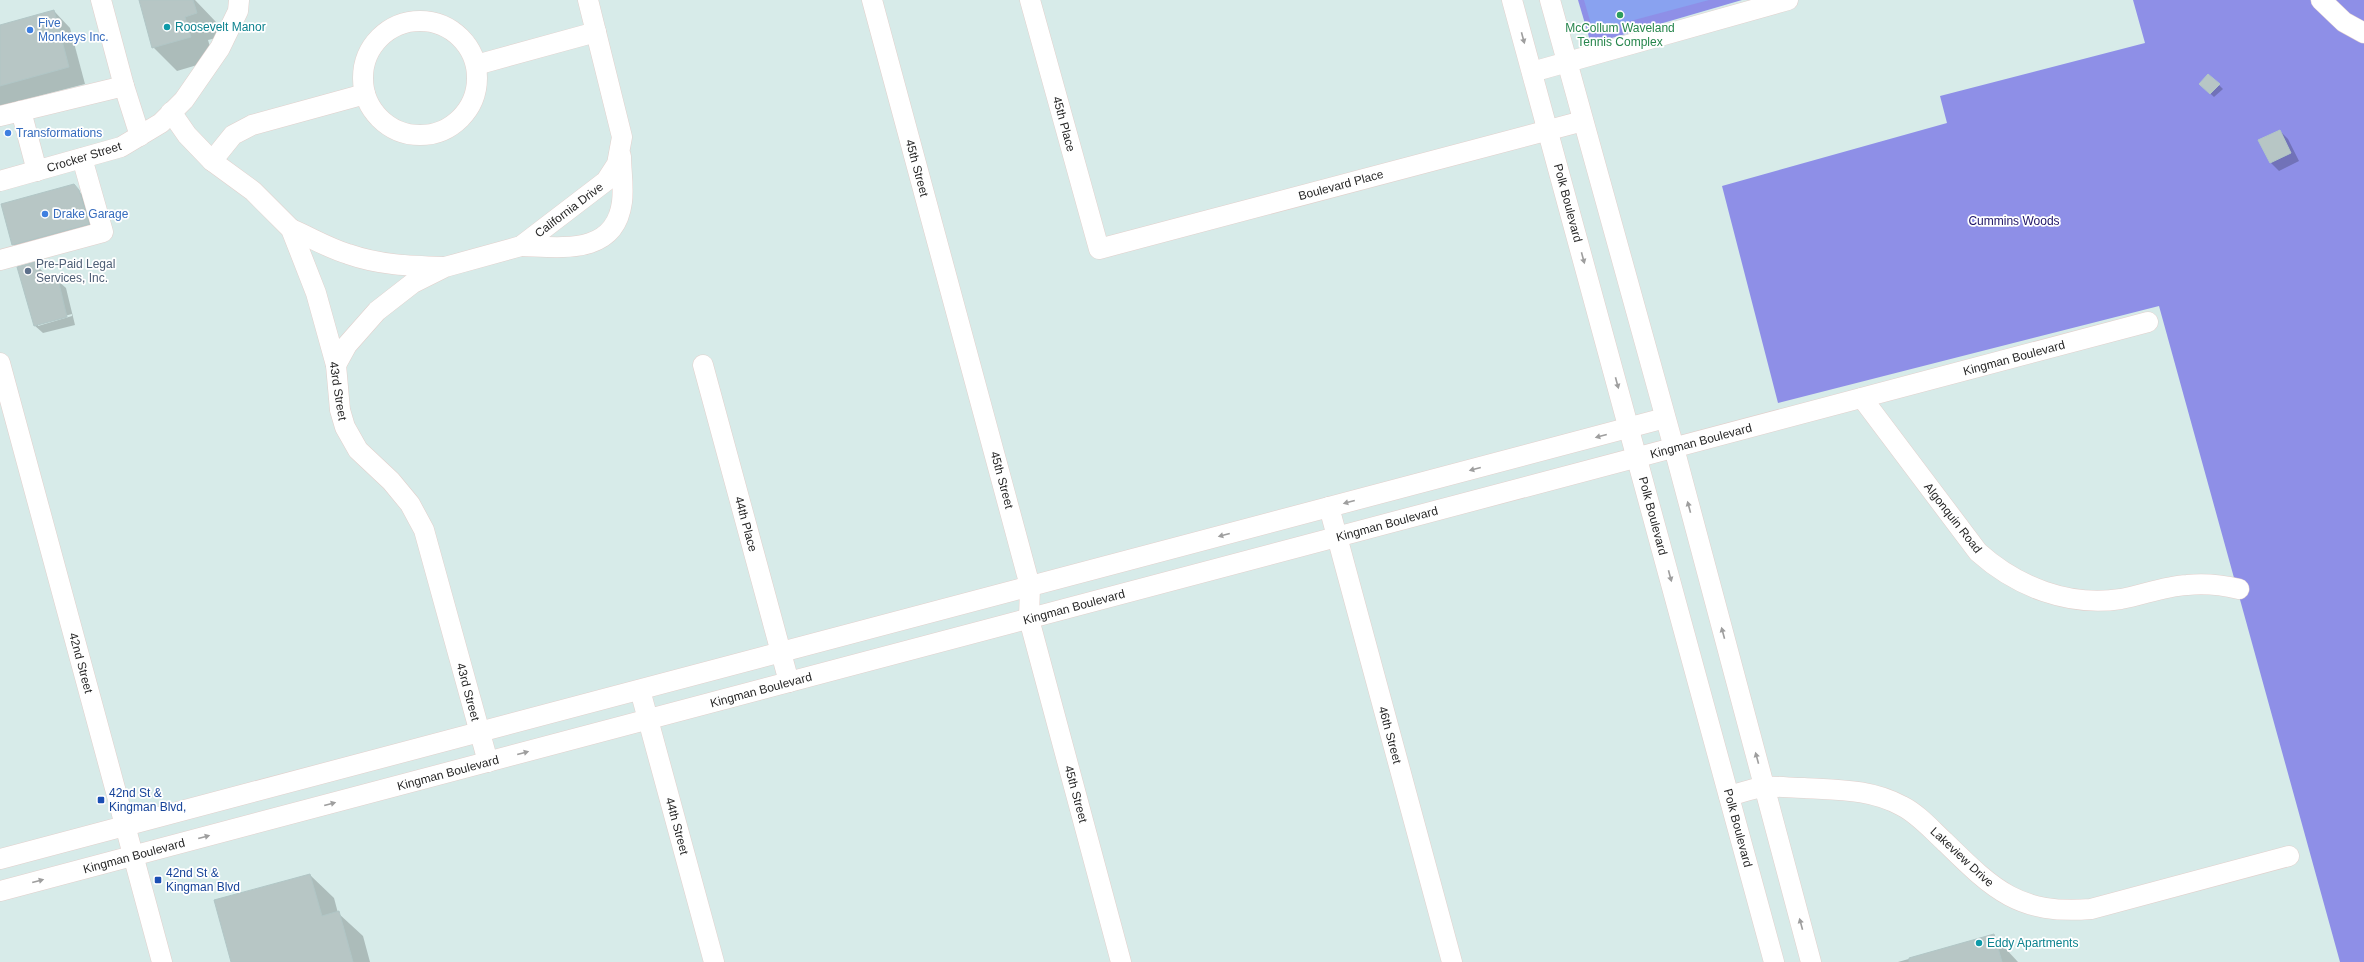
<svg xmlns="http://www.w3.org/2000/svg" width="2364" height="962" font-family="Helvetica,sans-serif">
	<rect width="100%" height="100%" fill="#d7ebe9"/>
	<g fill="#8e8fe7">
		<polygon points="1578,0 1742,0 1591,44"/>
		<polygon points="2133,0 2364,0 2364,962 2340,962 2159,306 1778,403 1722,186 1947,123 1940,96 2145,43"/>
	</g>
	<polygon fill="#89a2f0" points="1584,0 1709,0 1593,31"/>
	<g fill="#0003" fill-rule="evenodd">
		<polygon points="140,0 195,0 216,22 220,37 208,40 214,60 177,71 153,47"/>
		<polygon points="54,11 70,28 85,84 0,106 0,26"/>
		<polygon points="2209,75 2223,89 2214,97 2200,84"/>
		<polygon points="2280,131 2288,139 2299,161 2279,171 2271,163 2260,141"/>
		<polygon points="73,186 86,198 100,236 25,257 13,244"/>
		<path d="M35 263 43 272 47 283 57 280 66 288 75 325 43 333 34 325ZM72 314V316L38 326V323Z"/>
		<polygon points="310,875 334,898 338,913 363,936 370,962 232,962"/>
		<polygon points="1993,935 2018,962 1898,962"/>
	</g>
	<g fill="#b7c6c5" stroke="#b1c6c6">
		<polygon points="139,0 193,0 197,13 185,17 191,37 152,48"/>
		<polygon points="54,10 69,67 0,86 0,25"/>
		<polygon points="2208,74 2220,84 2210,94 2199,84"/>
		<polygon points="2280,130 2291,153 2270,163 2258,140"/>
		<polygon points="74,184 79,190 89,224 12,245 1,204"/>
		<polygon points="35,262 41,283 58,279 67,317 34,326 17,267"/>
		<polygon points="310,874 322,916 339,911 353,962 231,962 214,900"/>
		<polygon points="1994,934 2002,962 1909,962 1909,958"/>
	</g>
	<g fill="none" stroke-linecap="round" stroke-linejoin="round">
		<defs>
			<g id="minor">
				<polyline points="101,0 124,86"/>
				<polyline points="872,0 1030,586 1029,619 1121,962"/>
				<polyline points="1030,0 1099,249 1583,121"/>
				<polyline points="1512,0 1774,962"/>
				<polyline points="1550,0 1674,448 1811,962"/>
				<polyline points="2321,0 2344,22 2364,33"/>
				<circle cx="420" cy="78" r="57"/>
				<polyline points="476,65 596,32"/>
				<polyline points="1532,72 1788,0"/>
				<polyline points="171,112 187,135 212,161 253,191 291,229 316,293 336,365 340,410 345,427 358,450 391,481 410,504 424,530 488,762"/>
				<polyline points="0,116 21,111"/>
				<polyline points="212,161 233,135 252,125 365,94"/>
				<polyline points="37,171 21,111 124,86 140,136"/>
				<polyline points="0,181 121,147 161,123 184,100 220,48 238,11 239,0"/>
				<path d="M291 229C310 237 328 248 348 254 379 265 410 266 443 267"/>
				<path d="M521 246C561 247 615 256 622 202 624 187 621 171 621 156"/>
				<polyline points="0,260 103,232 82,158"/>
				<polyline points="0,363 162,962"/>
				<polyline points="336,365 347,345 377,311 413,283 445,267 521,246 606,181 617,164 622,137 588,0"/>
				<polyline points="703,365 789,682"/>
				<path d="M1862 398 1978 552C2017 587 2069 607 2121 599 2143 595 2165 586 2187 585 2205 583 2222 585 2239 589"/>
				<polyline points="1329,507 1452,962"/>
				<polyline points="640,690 714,962"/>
				<path d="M1729 796C1741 793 1753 788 1765 787 1778 786 1791 788 1804 788 1839 790 1871 789 1902 806 1918 814 1931 829 1944 841 1993 889 2018 915 2091 909L2289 856"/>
				<polyline points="0,859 1665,418"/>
				<polyline points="0,891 2148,322"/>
			</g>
		</defs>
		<use href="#minor" stroke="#e2d0cc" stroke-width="21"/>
		<use href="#minor" stroke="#fff" stroke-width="20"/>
	</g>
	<defs><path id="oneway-solid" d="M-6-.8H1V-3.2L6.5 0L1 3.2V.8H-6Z"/></defs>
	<g fill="#9e9e9e">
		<use href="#oneway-solid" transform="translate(1523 38) rotate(75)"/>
		<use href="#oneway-solid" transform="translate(1583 258) rotate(75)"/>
		<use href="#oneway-solid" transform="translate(1617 383) rotate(75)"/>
		<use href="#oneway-solid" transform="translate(1601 436) rotate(165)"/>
		<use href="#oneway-solid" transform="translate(1475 469) rotate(165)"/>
		<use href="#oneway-solid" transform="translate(1349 502) rotate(165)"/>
		<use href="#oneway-solid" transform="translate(1689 507) rotate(-105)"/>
		<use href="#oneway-solid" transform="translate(1224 535) rotate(165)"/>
		<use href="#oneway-solid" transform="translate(1670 576) rotate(75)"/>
		<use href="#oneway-solid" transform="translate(1723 633) rotate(-105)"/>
		<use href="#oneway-solid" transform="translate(523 753) rotate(-15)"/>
		<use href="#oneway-solid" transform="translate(1757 758) rotate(-105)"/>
		<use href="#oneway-solid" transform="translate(330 804) rotate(-15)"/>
		<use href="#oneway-solid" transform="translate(204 837) rotate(-15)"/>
		<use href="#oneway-solid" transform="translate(38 881) rotate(-15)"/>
		<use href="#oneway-solid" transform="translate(1801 924) rotate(-105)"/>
	</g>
	<circle fill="#2e9e5b" stroke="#fff" stroke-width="1.5" cx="1620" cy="15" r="4"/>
	<g fill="#0f9aa8" stroke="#fff" stroke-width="1.5">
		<circle cx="167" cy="27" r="4"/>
		<circle cx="1979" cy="943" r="4"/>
	</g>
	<g fill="#3f7fe0" stroke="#fff" stroke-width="1.5">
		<circle cx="30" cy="30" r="4"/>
		<circle cx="8" cy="133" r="4"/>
		<circle cx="45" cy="214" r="4"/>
	</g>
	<circle fill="#5c6f8a" stroke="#fff" stroke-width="1.5" cx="28" cy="271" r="4"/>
	<g fill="#1a4fb4" stroke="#fff" stroke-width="1.5">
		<rect x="97" y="796" width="8" height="8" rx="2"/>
		<rect x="154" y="876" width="8" height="8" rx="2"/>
	</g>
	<g text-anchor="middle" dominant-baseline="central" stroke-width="3.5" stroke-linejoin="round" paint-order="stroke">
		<g font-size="12" fill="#366cbe" stroke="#fff" text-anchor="start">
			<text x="38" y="23">Five<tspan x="38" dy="14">Monkeys Inc.</tspan></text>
			<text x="16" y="133">Transformations</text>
			<text x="53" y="214">Drake Garage</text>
		</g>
		<g font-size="12" fill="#0d838f" stroke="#fff" text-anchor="start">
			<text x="175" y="27">Roosevelt Manor</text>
			<text x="1987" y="943">Eddy Apartments</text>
		</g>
		<g font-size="12" fill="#27864d" stroke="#fff">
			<text x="1620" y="28">McCollum Waveland<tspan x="1620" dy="14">Tennis Complex</tspan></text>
		</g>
		<g font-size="12" fill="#272727" stroke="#fff">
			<text transform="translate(1064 124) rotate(75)">45th Place</text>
			<text transform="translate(84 157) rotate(-17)">Crocker Street</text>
			<text transform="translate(917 168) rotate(75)">45th Street</text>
			<text transform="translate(1341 185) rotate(-15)">Boulevard Place</text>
			<text transform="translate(1568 203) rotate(75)">Polk Boulevard</text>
			<text transform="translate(569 210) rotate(-37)">California Drive</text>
			<text transform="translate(2014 358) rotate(-15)">Kingman Boulevard</text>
			<text transform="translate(338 391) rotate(81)">43rd Street</text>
			<text transform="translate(1701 441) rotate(-15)">Kingman Boulevard</text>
			<text transform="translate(1002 480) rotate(75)">45th Street</text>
			<text transform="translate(1653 516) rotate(75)">Polk Boulevard</text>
			<text transform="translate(1953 518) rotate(52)">Algonquin Road</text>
			<text transform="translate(746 524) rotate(75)">44th Place</text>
			<text transform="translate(1387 524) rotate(-15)">Kingman Boulevard</text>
			<text transform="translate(1074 607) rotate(-15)">Kingman Boulevard</text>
			<text transform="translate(81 663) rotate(75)">42nd Street</text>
			<text transform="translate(761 690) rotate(-15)">Kingman Boulevard</text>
			<text transform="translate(468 692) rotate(75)">43rd Street</text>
			<text transform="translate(1390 735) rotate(75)">46th Street</text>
			<text transform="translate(448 773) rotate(-15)">Kingman Boulevard</text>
			<text transform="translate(1076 794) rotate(75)">45th Street</text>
			<text transform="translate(677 826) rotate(75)">44th Street</text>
			<text transform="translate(1738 828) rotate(75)">Polk Boulevard</text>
			<text transform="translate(134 856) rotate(-15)">Kingman Boulevard</text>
			<text transform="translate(1962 857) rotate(43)">Lakeview Drive</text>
		</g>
		<g font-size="12" fill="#1e1468" stroke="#fff">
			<text x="2014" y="221">Cummins Woods</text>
		</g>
		<g font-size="12" fill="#4e5e75" stroke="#fff" text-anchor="start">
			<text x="36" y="264">Pre-Paid Legal<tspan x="36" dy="14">Services, Inc.</tspan></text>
		</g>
		<g font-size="12" fill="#164399" stroke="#fff" text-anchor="start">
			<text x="109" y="793">42nd St &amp;<tspan x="109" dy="14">Kingman Blvd,</tspan></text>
			<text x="166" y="873">42nd St &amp;<tspan x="166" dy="14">Kingman Blvd</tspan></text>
		</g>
	</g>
</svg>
